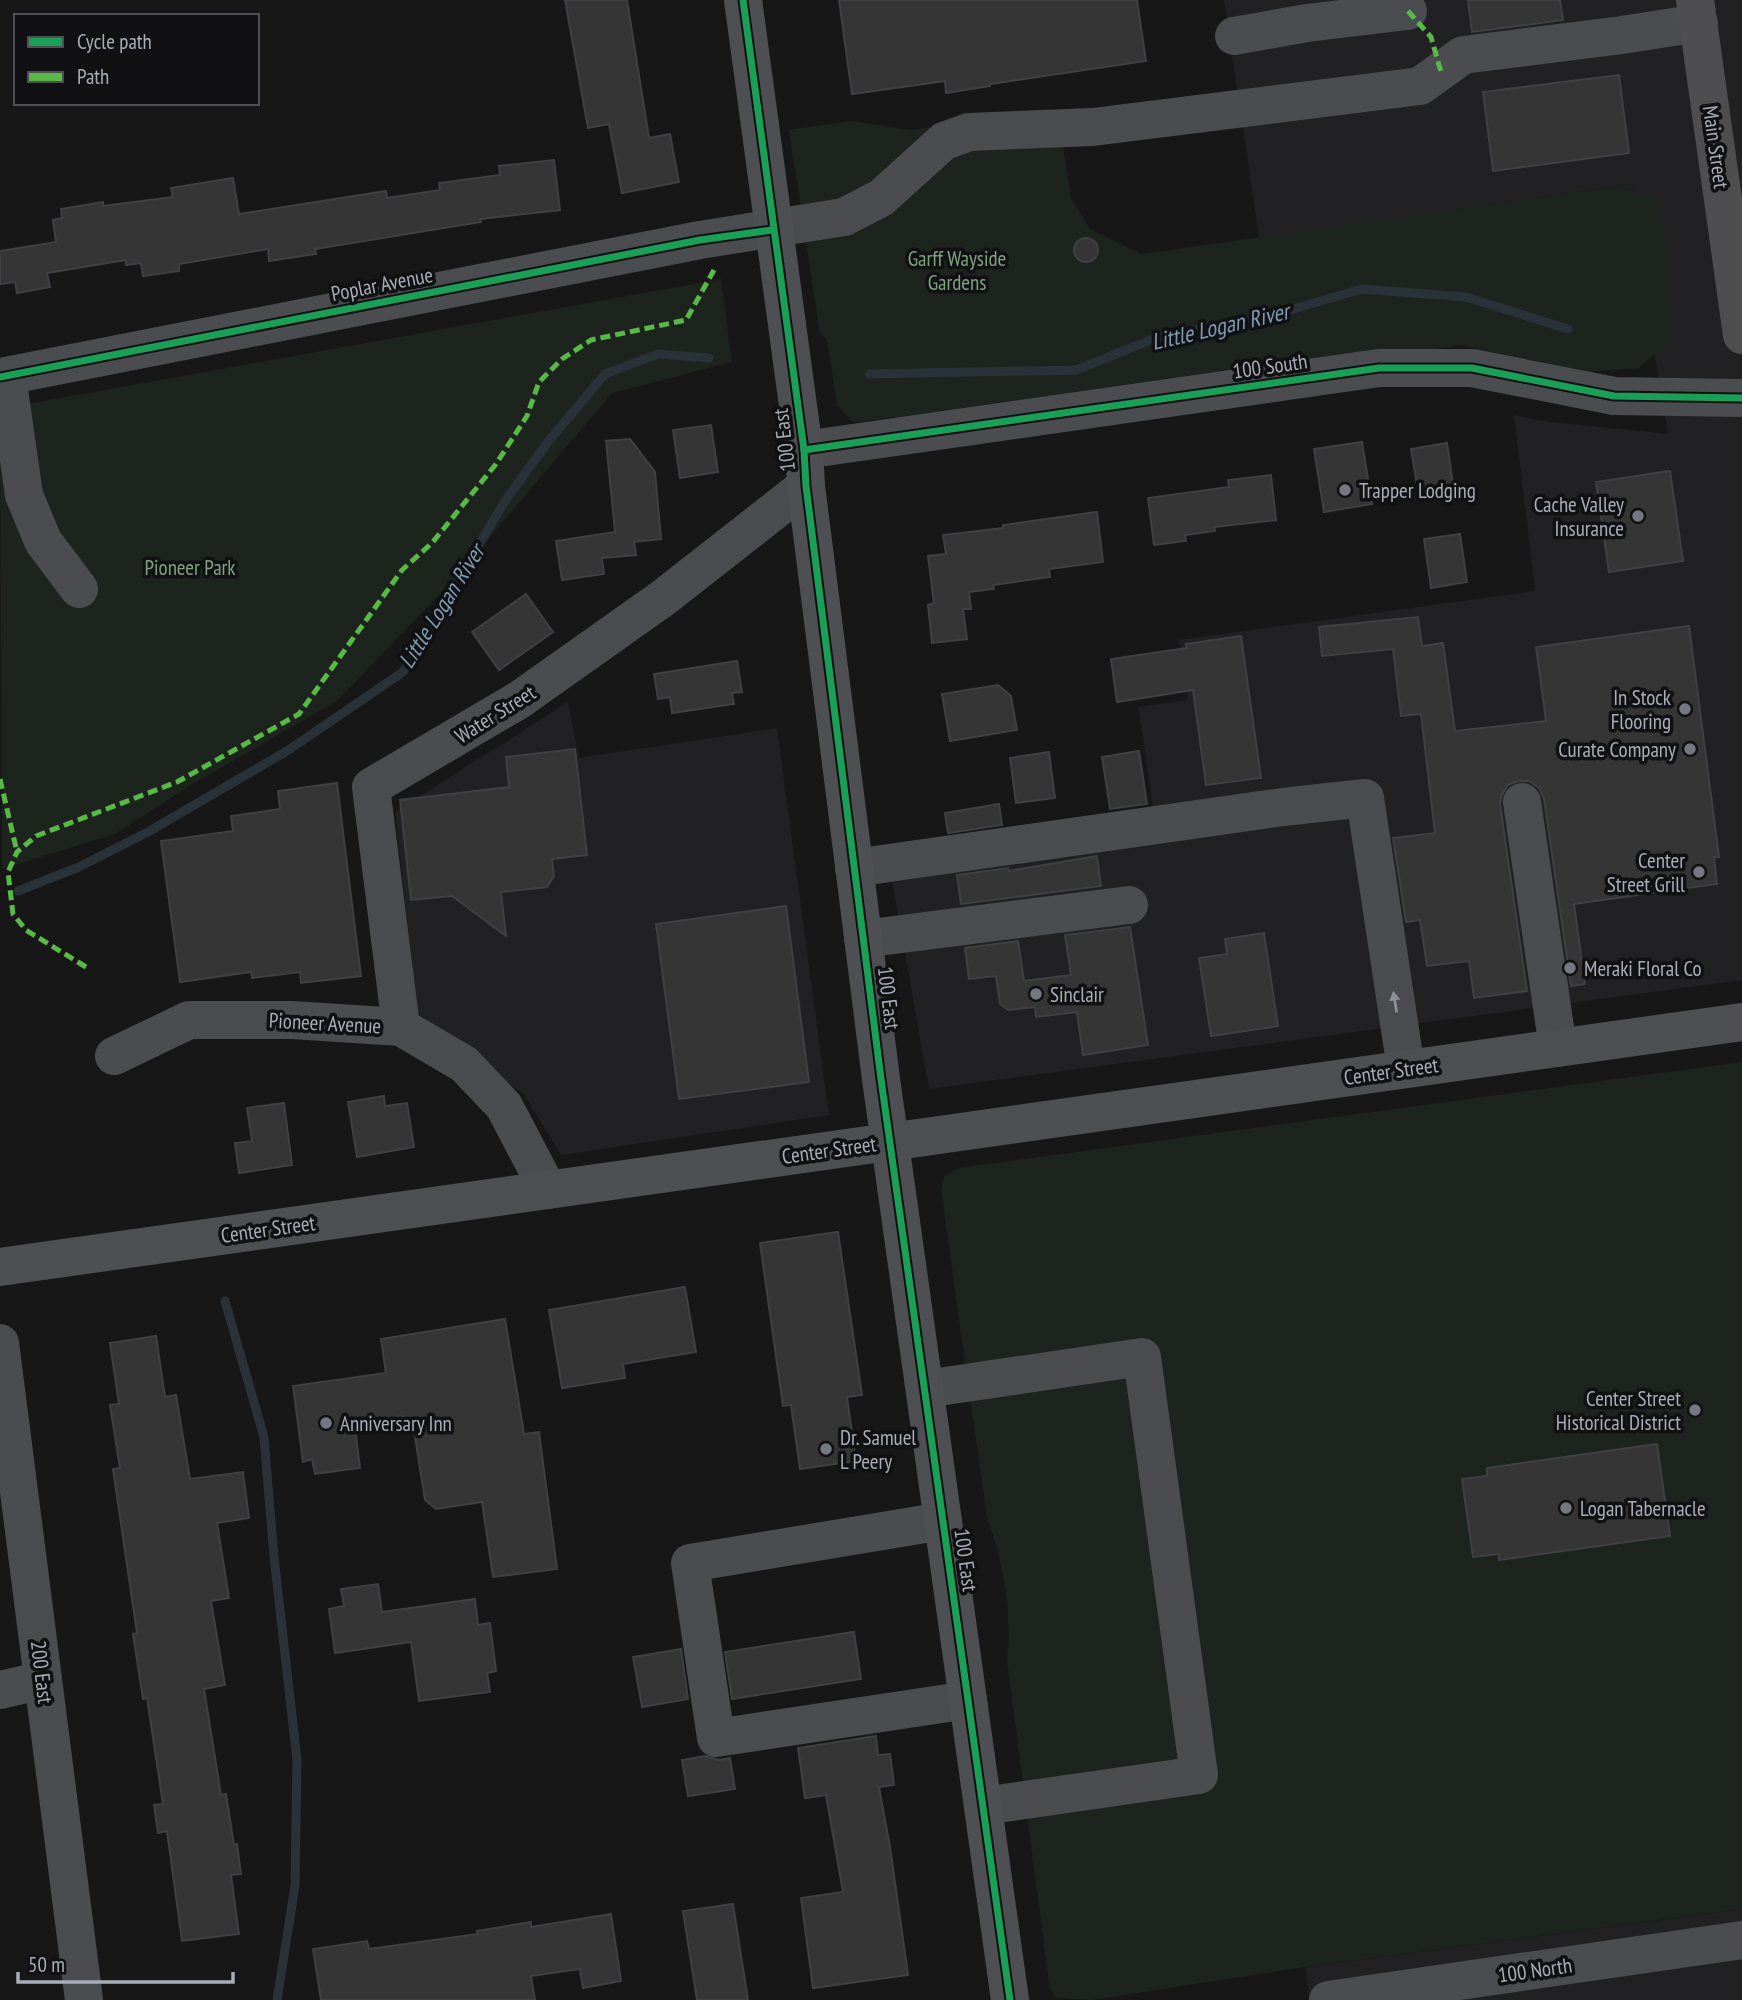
<svg xmlns="http://www.w3.org/2000/svg" width="1742" height="2000" font-family="'PT Sans Narrow',sans-serif">
	<rect width="100%" height="100%" fill="#171717"/>
	<g fill="#212123">
		<polygon points="1224,0 1742,0 1742,980 929,1089 892,880 1158,839 1138,707 1188,700 1179,640 1535,591 1514,415 1542,421 1668,434 1652,340 1634,184 1259,238"/>
		<polygon points="568,702 579,758 777,728 829,1115 561,1155 524,1095 418,1013 395,812"/>
		<polygon points="1742,1909 1742,2000 1310,2000 1305,1967"/>
	</g>
	<g fill="#1d241e">
		<polygon points="1058,113 1071,198 1090,229 1141,254 1634,184 1635,195 1660,196 1676,336 1639,368 1575,373 1461,345 1079,404 899,424 894,417 854,423 837,405 827,339 820,334 789,130 851,121 911,130"/>
		<polygon points="721,279 732,362 612,393 457,576 337,701 189,786 115,834 2,869 0,409"/>
		<path d="M1742 1062V1909L1305 1967 1092 2000 1056 1998 1050 1988 1046 1960 1007 1661C1012 1615 1004 1562 987 1518L941 1190 944 1176 958 1168Z"/>
	</g>
	<g fill="none" stroke-linecap="round" stroke-linejoin="round">
		<g stroke="#2a3239" stroke-width="9">
			<polyline points="869,374 1076,370 1158,337 1270,316 1362,289 1466,297 1568,329"/>
			<polyline points="18,891 79,867 148,832 287,751 403,672 505,501 547,443 605,374 658,354 709,358"/>
			<polyline points="225,1301 264,1437 274,1557 297,1760 295,1886 277,2000"/>
		</g>
	</g>
	<g fill="#353536" stroke="#3f4043" stroke-width="2">
		<polygon points="565,0 627,0 649,138 670,134 679,182 622,193 609,124 588,128"/>
		<polygon points="839,0 1137,0 1146,61 990,84 990,86 946,93 945,81 852,94"/>
		<polygon points="1468,0 1560,0 1563,20 1472,32"/>
		<polygon points="1619,75 1629,153 1493,171 1483,92"/>
		<polygon points="554,160 560,210 480,219 481,222 315,249 316,254 269,261 268,249 179,264 179,271 143,276 141,263 126,265 126,260 47,273 50,287 17,293 15,282 0,284 0,251 56,242 53,220 62,218 61,209 103,202 103,206 173,197 171,188 233,178 239,214 386,191 387,198 440,190 439,183 500,175 499,166"/>
		<circle cx="1086" cy="250" r="12"/>
		<polygon points="711,425 718,472 680,478 673,430"/>
		<polygon points="630,439 655,472 661,539 634,542 636,555 602,558 604,574 562,580 556,541 615,532 606,441"/>
		<polygon points="1362,442 1372,504 1324,512 1314,449"/>
		<polygon points="1447,443 1454,491 1419,497 1411,449"/>
		<polygon points="1670,471 1683,561 1609,572 1596,482"/>
		<polygon points="1271,475 1276,520 1214,527 1215,531 1185,535 1186,541 1154,545 1148,498 1229,487 1228,480"/>
		<polygon points="1097,512 1103,562 1049,569 1050,577 993,585 994,589 969,592 971,609 963,609 967,639 932,643 928,605 934,603 928,556 946,554 943,535 1003,528 1003,525"/>
		<polygon points="1460,534 1467,582 1431,588 1424,539"/>
		<polygon points="526,594 553,632 499,670 472,632"/>
		<polygon points="1418,617 1422,646 1443,643 1455,731 1546,721 1536,647 1689,626 1719,857 1714,857 1717,884 1574,904 1585,984 1571,986 1544,799 1539,788 1529,781 1518,781 1508,785 1502,795 1500,804 1527,991 1474,998 1469,961 1427,966 1420,920 1406,922 1393,838 1435,833 1421,714 1401,716 1393,649 1322,656 1319,627"/>
		<polygon points="1241,636 1261,778 1206,785 1193,690 1117,702 1111,659 1187,648 1186,644"/>
		<polygon points="737,661 742,692 732,693 734,704 672,713 670,697 658,699 654,674"/>
		<polygon points="998,685 1011,696 1017,730 950,741 942,694"/>
		<polygon points="575,749 587,855 552,859 554,876 547,887 501,892 506,936 452,896 411,900 400,800 509,787 506,757"/>
		<polygon points="1139,751 1147,804 1110,809 1102,757"/>
		<polygon points="1049,752 1055,798 1016,803 1010,758"/>
		<polygon points="337,783 361,976 301,983 300,972 252,978 251,972 180,982 161,841 233,831 231,816 280,809 278,791"/>
		<polygon points="999,804 1002,825 948,833 945,813"/>
		<polygon points="1097,856 1101,886 961,904 957,875 1008,868 1009,871"/>
		<polygon points="786,906 809,1082 679,1099 656,924"/>
		<polygon points="1130,927 1148,1045 1083,1055 1077,1012 1036,1017 1035,1007 1008,1010 1000,1004 996,976 969,979 965,948 1018,941 1024,981 1071,975 1065,935"/>
		<polygon points="1264,933 1278,1026 1211,1036 1199,958 1227,954 1225,939"/>
		<polygon points="384,1096 385,1106 407,1103 414,1147 357,1157 348,1102"/>
		<polygon points="284,1103 292,1165 239,1173 235,1143 252,1141 247,1108"/>
		<polygon points="838,1232 862,1395 847,1397 856,1461 800,1469 791,1405 783,1406 760,1243"/>
		<polygon points="685,1287 696,1352 623,1364 625,1378 562,1388 549,1310"/>
		<polygon points="505,1319 524,1434 539,1432 557,1569 493,1577 482,1502 436,1509 425,1500 413,1424 405,1426 404,1416 354,1421 360,1468 315,1474 312,1459 303,1462 293,1386 386,1373 381,1339"/>
		<polygon points="156,1336 165,1397 176,1395 190,1479 243,1472 249,1518 217,1523 229,1598 211,1601 225,1685 204,1689 221,1795 226,1794 234,1845 237,1844 241,1874 231,1875 239,1934 182,1941 167,1831 158,1833 154,1805 163,1804 147,1698 143,1699 133,1634 137,1633 113,1469 120,1468 110,1405 119,1404 110,1343"/>
		<polygon points="1657,1444 1670,1536 1499,1560 1499,1554 1473,1557 1462,1479 1487,1476 1487,1468"/>
		<polygon points="378,1584 382,1612 475,1599 478,1625 490,1623 496,1671 487,1673 490,1692 419,1701 411,1642 335,1653 329,1609 344,1606 341,1589"/>
		<polygon points="854,1632 861,1679 732,1699 725,1652"/>
		<polygon points="681,1649 688,1699 642,1707 633,1657"/>
		<polygon points="876,1736 878,1755 890,1754 894,1785 879,1787 890,1847 908,1975 813,1988 801,1898 843,1892 826,1795 805,1798 798,1748"/>
		<polygon points="705,1756 719,1760 730,1758 735,1789 688,1796 682,1760"/>
		<polygon points="733,1904 748,2000 697,2000 683,1911"/>
		<polygon points="611,1914 621,1981 583,1988 580,1969 531,1976 535,2000 321,2000 313,1949 367,1941 369,1949 478,1934 477,1931 531,1922 531,1927"/>
	</g>
	<g fill="none" stroke-linecap="round" stroke-linejoin="round">
		<g stroke="#4b4c50" stroke-width="38">
			<polyline points="1234,36 1307,23 1408,11"/>
			<polyline points="7,376 24,495 43,541 79,589"/>
			<polyline points="0,377 700,240 844,217 881,198 944,141 969,132 1093,127 1420,86 1463,55 1622,35 1699,23"/>
			<polyline points="804,450 1379,368 1472,368 1614,396 1742,398"/>
			<polyline points="1522,802 1558,1048"/>
			<polyline points="854,868 1283,807 1365,798 1406,1069"/>
			<polyline points="863,939 1129,905"/>
			<polyline points="401,1027 371,787 519,700 663,598 806,486"/>
			<polyline points="114,1056 189,1020 292,1020 401,1027 464,1064 504,1106 548,1190"/>
			<polyline points="0,1343 84,2000"/>
			<polyline points="925,1389 1142,1357 1199,1775 983,1806"/>
			<polyline points="943,1521 690,1563 716,1738 968,1700"/>
			<polyline points="0,1690 43,1680"/>
			<polyline points="1328,2000 1742,1940"/>
		</g>
		<g stroke="#4d4f52" stroke-width="38">
			<polyline points="743,0 804,450 806,486 881,1079 1010,2000"/>
			<polyline points="0,1267 1742,1022"/>
		</g>
		<polyline stroke="#4e4e51" stroke-width="38" points="1695,0 1742,335"/>
		<g stroke="#58b947" stroke-width="5" stroke-dasharray="10 5" stroke-linecap="butt">
			<polyline points="1408,11 1431,37 1441,72"/>
			<polyline points="0,779 17,852"/>
			<polyline points="86,967 26,930 13,914 8,872 17,852 36,836 177,782 299,714 402,570 432,543 496,464 527,416 539,382 562,359 591,340 686,320 714,270"/>
		</g>
		<defs>
			<g id="cycleway">
				<polyline points="743,0 804,450 806,486 881,1079 1010,2000"/>
				<polyline points="0,377 700,240 772,230"/>
				<polyline points="804,450 1379,368 1472,368 1614,396 1742,398"/>
			</g>
		</defs>
		<use href="#cycleway" stroke="#111113" stroke-width="11"/>
		<use href="#cycleway" stroke="#1a9f57" stroke-width="7"/>
	</g>
	<defs><path id="oneway-solid" d="M-6-.8H1V-3.2L6.5 0L1 3.2V.8H-6Z" transform="scale(1.75)"/></defs>
	<use fill="#8c9099" href="#oneway-solid" transform="translate(1395 1002) rotate(-99)"/>
	<g fill="#757880" stroke="#111113" stroke-width="2.5">
		<circle cx="1345" cy="490" r="7"/>
		<circle cx="1638" cy="516" r="7"/>
		<circle cx="1685" cy="709" r="7"/>
		<circle cx="1690" cy="749" r="7"/>
		<circle cx="1699" cy="872" r="7"/>
		<circle cx="1570" cy="968" r="7"/>
		<circle cx="1036" cy="994" r="7"/>
		<circle cx="1695" cy="1410" r="7"/>
		<circle cx="326" cy="1423" r="7"/>
		<circle cx="826" cy="1449" r="7"/>
		<circle cx="1566" cy="1508" r="7"/>
	</g>
	<g text-anchor="middle" dominant-baseline="central" stroke-width="7" stroke-linejoin="round" paint-order="stroke">
		<g font-size="21" fill="#a8adb8" stroke="#111113">
			<text transform="translate(1716 147) rotate(82)">Main Street</text>
			<text transform="translate(382 284) rotate(-11)">Poplar Avenue</text>
			<text transform="translate(1270 366) rotate(-8)">100 South</text>
			<text transform="translate(784 440) rotate(-97)">100 East</text>
			<text transform="translate(495 714) rotate(-32)">Water Street</text>
			<text transform="translate(889 998) rotate(83)">100 East</text>
			<text transform="translate(325 1023) rotate(3)">Pioneer Avenue</text>
			<text transform="translate(1391 1071) rotate(-8)">Center Street</text>
			<text transform="translate(829 1150) rotate(-8)">Center Street</text>
			<text transform="translate(268 1229) rotate(-8)">Center Street</text>
			<text transform="translate(966 1560) rotate(82)">100 East</text>
			<text transform="translate(42 1672) rotate(83)">200 East</text>
			<text transform="translate(1535 1970) rotate(-8)">100 North</text>
		</g>
		<g font-size="21" fill="#7fa381" stroke="#111113">
			<text x="957" y="258">Garff Wayside<tspan x="957" dy="24">Gardens</tspan></text>
			<text x="190" y="567">Pioneer Park</text>
		</g>
		<g font-size="21" fill="#a8adb8" stroke="#111113" text-anchor="start">
			<text x="1359" y="490">Trapper Lodging</text>
			<text x="1624" y="504" text-anchor="end">Cache Valley<tspan x="1624" dy="24">Insurance</tspan></text>
			<text x="1671" y="697" text-anchor="end">In Stock<tspan x="1671" dy="24">Flooring</tspan></text>
			<text x="1676" y="749" text-anchor="end">Curate Company</text>
			<text x="1685" y="860" text-anchor="end">Center<tspan x="1685" dy="24">Street Grill</tspan></text>
			<text x="1584" y="968">Meraki Floral Co</text>
			<text x="1050" y="994">Sinclair</text>
			<text x="1681" y="1398" text-anchor="end">Center Street<tspan x="1681" dy="24">Historical District</tspan></text>
			<text x="340" y="1423">Anniversary Inn</text>
			<text x="840" y="1437">Dr. Samuel<tspan x="840" dy="24">L Peery</tspan></text>
			<text x="1580" y="1508">Logan Tabernacle</text>
		</g>
		<g font-size="23" font-style="italic" fill="#7f9bb3" stroke="#111113">
			<text transform="translate(1220 326) rotate(-13)">Little Logan River</text>
			<text transform="translate(441 606) rotate(-58)">Little Logan River</text>
		</g>
	</g>
	<rect x="14" y="14" width="245" height="91" fill="#111113" stroke="#4d4f55" stroke-width="2"/>
	<rect x="28" y="37" width="35" height="10" fill="#1a9f57" stroke="#4d4f55" stroke-width="2"/>
	<text x="77" y="49" font-size="21" fill="#a8adb8">Cycle path</text>
	<rect x="28" y="72" width="35" height="10" fill="#58b947" stroke="#4d4f55" stroke-width="2"/>
	<text x="77" y="84" font-size="21" fill="#a8adb8">Path</text>
	<path d="M18 1972v10h215v-10" fill="none" stroke="#a8adb8" stroke-width="3.5"/>
	<text x="28" y="1972" font-size="21" fill="#a8adb8" stroke="#111113" stroke-width="5" paint-order="stroke">50 m</text>
</svg>
